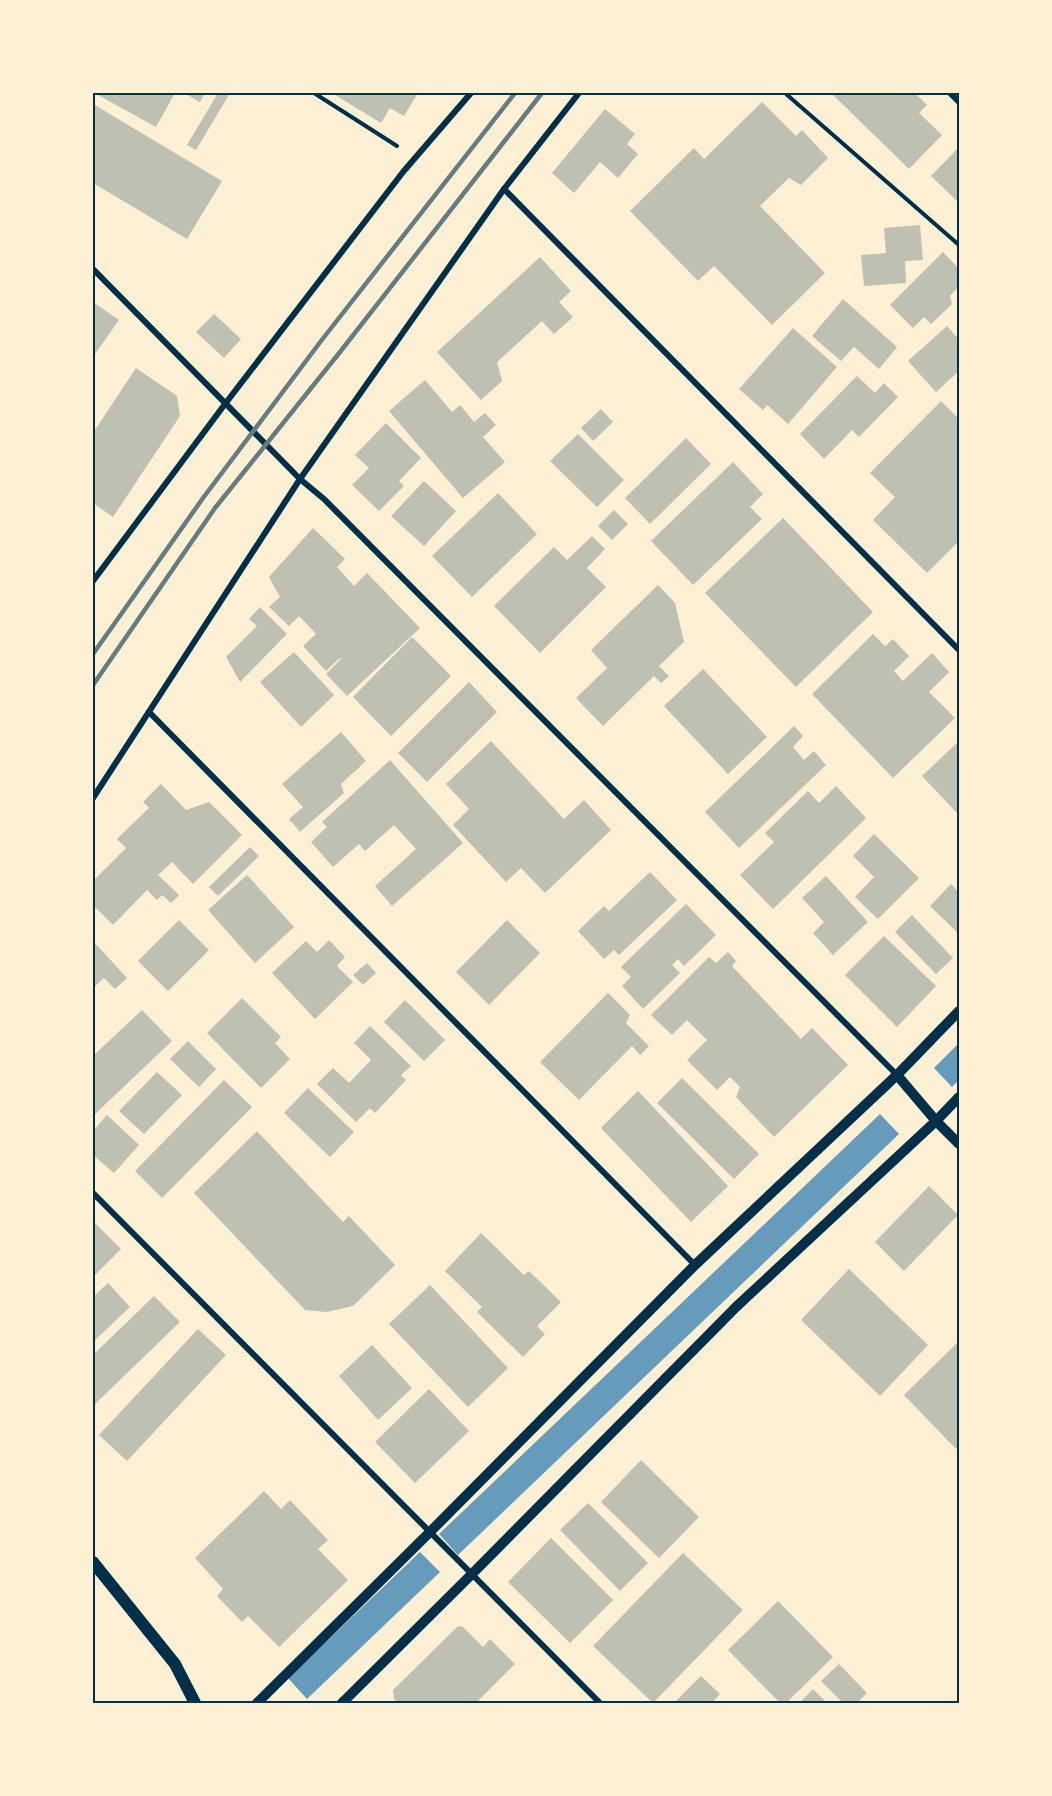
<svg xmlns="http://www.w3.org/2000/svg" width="1052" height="1796" font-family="'Exo 2',sans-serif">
	<rect width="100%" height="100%" fill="#fdf0d5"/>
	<g fill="#669bbc">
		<polygon points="959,1043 959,1080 952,1087 934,1068"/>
		<polygon points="880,1114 899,1134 458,1555 439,1534"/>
		<polygon points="420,1552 440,1572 307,1699 288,1678"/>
	</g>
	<g fill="#bec0b2">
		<polygon points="99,93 175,93 156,127 98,95"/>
		<polygon points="184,93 205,93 200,102"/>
		<polygon points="218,93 230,93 196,150 187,145"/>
		<polygon points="332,93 418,93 404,116 390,108 381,123"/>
		<polygon points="831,93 887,93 891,96 894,93 915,93 927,105 919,113 942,135 909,169"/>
		<polygon points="762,102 796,136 802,130 828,158 801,185 789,178 760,206 825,273 772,325 714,266 698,281 630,211 694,148 704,159"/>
		<polygon points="93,104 222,181 187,239 93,183"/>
		<polygon points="605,109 635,134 627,144 638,154 618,178 600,162 574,193 552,173"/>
		<polygon points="959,147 959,203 931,176"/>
		<polygon points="920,225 923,260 905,261 906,283 864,286 861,255 886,253 884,228"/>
		<polygon points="943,252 959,269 959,286 950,296 952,304 931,324 924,317 913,328 890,305"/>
		<polygon points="540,257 571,291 559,302 573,317 554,334 542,321 497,362 502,381 481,400 437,352"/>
		<polygon points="843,299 897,347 879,369 854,347 841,361 812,336"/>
		<polygon points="93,302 119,320 93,357"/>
		<polygon points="214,314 241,339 224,358 196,332"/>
		<polygon points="947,326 959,340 959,371 936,392 908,361"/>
		<polygon points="793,328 837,367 788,424 767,405 763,410 739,389"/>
		<polygon points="136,368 177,396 180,416 113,517 93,503 93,433"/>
		<polygon points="857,376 875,393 884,383 898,397 859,437 852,430 824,459 800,434"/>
		<polygon points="425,380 452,412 460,405 474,422 485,413 496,425 483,437 505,462 463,498 389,411"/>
		<polygon points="941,401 959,419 959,541 927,573 873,520 895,497 870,473"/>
		<polygon points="601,409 613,422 593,441 581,428"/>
		<polygon points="386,423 421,458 399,481 404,486 379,511 352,485 369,468 355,455"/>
		<polygon points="578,434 624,480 597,507 550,461"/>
		<polygon points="686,438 711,464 650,524 625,498"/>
		<polygon points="733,462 763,494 750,507 762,519 693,585 651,541"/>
		<polygon points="424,481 456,511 424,546 391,516"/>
		<polygon points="498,493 537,534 472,597 432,556"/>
		<polygon points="614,510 628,524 612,540 598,526"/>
		<polygon points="783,518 873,612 796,687 705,593"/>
		<polygon points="313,528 345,559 337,567 354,586 367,573 420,628 347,696 326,674 341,659 340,658 326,671 303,646 316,634 299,616 289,626 269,607 280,597 269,577"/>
		<polygon points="592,536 605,549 587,568 606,587 540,653 494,606 554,547 567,560"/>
		<polygon points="658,585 675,603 684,642 659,666 669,676 661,683 654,676 603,726 576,698 607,668 591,650"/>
		<polygon points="260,607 287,634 240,682 226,657 257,626 249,619"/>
		<polygon points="873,634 885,646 893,639 909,656 894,671 903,681 932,653 949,672 929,692 955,718 893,778 812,694"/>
		<polygon points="412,637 451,676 391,736 353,697"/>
		<polygon points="294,652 334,695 301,727 260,682"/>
		<polygon points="703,669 767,737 728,774 664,706"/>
		<polygon points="469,682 497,712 427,782 398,753"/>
		<polygon points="794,726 803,736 793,747 804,760 814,751 826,765 739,848 705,812"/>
		<polygon points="341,732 366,761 341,784 344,793 300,832 289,819 303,807 282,784"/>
		<polygon points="491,741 564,819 584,800 611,830 545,893 521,868 506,882 453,825 469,809 446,784"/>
		<polygon points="959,741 959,815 922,776"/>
		<polygon points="390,760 463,843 392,906 375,886 416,849 394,825 365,851 359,844 333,867 311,842 327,827 322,822"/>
		<polygon points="161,784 186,810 209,802 242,835 193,884 172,862 158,875 179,895 171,903 162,895 157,900 147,890 113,925 93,905 93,881 126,848 117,839 149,808 143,802"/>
		<polygon points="836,786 866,818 773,909 740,875 774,842 765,833 808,791 819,803"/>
		<polygon points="874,834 919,878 878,919 855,897 874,877 853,856"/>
		<polygon points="250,847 259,856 218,896 209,887"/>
		<polygon points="650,872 677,900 619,955 614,950 604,959 578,931 604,906 609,911"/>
		<polygon points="247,875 294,927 255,963 208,910"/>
		<polygon points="826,876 868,922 833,955 813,933 824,922 802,898"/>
		<polygon points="951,884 959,893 959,934 930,906"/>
		<polygon points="686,904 716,935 684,966 678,959 672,965 680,973 643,1009 622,986 631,977 621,967"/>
		<polygon points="912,915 953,958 936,974 895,932"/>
		<polygon points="179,920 209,950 168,991 138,961"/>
		<polygon points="507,920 540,953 489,1005 456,972"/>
		<polygon points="884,936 936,986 897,1027 845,975"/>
		<polygon points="329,940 345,957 337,966 353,982 315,1019 272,973 306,941 317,952"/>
		<polygon points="93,941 127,978 115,989 104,978 93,988"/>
		<polygon points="728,952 736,961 732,966 801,1039 812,1028 848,1065 774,1137 736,1097 740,1087 730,1077 717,1090 687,1060 707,1040 687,1020 672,1035 651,1015 709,957 716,963"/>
		<polygon points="367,963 376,973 363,985 353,975"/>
		<polygon points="608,993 630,1015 626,1023 649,1046 640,1055 632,1046 579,1100 540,1062"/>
		<polygon points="242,998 281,1037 275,1043 290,1059 261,1088 207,1033"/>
		<polygon points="405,1000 445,1040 424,1061 384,1022"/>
		<polygon points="142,1010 172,1041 93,1116 93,1056"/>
		<polygon points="370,1026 411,1066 401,1075 406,1080 375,1113 370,1108 356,1122 317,1084 333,1068 349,1083 371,1060 354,1043"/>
		<polygon points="188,1041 216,1069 199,1087 170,1059"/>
		<polygon points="157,1072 182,1095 144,1134 119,1111"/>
		<polygon points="682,1078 759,1154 734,1179 657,1103"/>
		<polygon points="224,1080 252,1107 162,1198 135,1171"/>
		<polygon points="308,1088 354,1132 330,1157 284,1113"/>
		<polygon points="638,1091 728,1186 691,1222 601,1128"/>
		<polygon points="107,1115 139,1145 114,1173 93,1155 93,1131"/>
		<polygon points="257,1131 343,1222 349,1216 395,1265 353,1306 327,1312 305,1310 194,1193"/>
		<polygon points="929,1186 958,1215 904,1271 875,1242"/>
		<polygon points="93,1221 121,1249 93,1277"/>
		<polygon points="481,1233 524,1275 529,1271 561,1302 537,1326 545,1334 523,1357 477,1312 482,1307 445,1271"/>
		<polygon points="849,1269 928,1345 880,1396 801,1320"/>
		<polygon points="108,1283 130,1307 93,1342 93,1297"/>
		<polygon points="430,1285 508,1368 468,1407 389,1324"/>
		<polygon points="154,1296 180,1322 93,1406 93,1355"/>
		<polygon points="198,1329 226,1355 127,1461 99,1435"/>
		<polygon points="959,1341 959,1446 956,1449 904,1395"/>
		<polygon points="372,1345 412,1388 378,1420 339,1376"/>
		<polygon points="429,1389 469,1431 415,1483 375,1442"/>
		<polygon points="641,1460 699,1517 659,1558 601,1502"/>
		<polygon points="264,1491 281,1509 290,1500 328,1540 318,1549 348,1580 279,1647 248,1616 242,1622 217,1596 223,1589 195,1558"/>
		<polygon points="588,1503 648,1563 620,1591 560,1530"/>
		<polygon points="551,1538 613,1600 570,1643 508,1582"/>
		<polygon points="683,1553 743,1610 653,1703 593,1646"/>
		<polygon points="778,1601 833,1657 786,1703 780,1703 728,1650"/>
		<polygon points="462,1626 483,1647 490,1639 515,1664 476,1703 398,1703 394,1699 393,1690 457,1627"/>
		<polygon points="839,1664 867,1693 857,1703 843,1703 821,1681"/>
		<polygon points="701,1676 720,1694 712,1703 674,1703"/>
		<polygon points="813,1689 827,1703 799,1703"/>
	</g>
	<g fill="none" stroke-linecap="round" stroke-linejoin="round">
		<g stroke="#003049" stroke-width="4">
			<polyline points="314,93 397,146"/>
			<polyline points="785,93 959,245"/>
		</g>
		<g stroke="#003049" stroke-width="6">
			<polyline points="950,93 959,102"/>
			<polyline points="504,189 959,650"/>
			<polyline points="93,269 300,479 324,499 897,1075"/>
			<polyline points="93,581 225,404 403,172 471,93"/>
			<polyline points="149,712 695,1265"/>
			<polyline points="93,798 300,479 504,189 579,93"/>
			<polyline points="93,1193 600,1703"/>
		</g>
		<g stroke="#003049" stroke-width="10">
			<polyline points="897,1075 936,1121 959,1144"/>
			<polyline points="257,1703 430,1532 695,1265 897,1075 959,1011"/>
			<polyline points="342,1703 471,1575 736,1307 936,1121 959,1097"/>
		</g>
		<polyline stroke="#003049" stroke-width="12" points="93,1562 175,1664 195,1703"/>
		<g stroke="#657d81" stroke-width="4.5">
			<polyline points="93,654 203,498 321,341 515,93"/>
			<polyline points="93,685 215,508 340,352 542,93"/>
		</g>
	</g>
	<rect width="1052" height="1796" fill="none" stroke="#fdf0d5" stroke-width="189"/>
	<rect x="94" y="94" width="864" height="1608" fill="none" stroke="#003049" stroke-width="2"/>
</svg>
